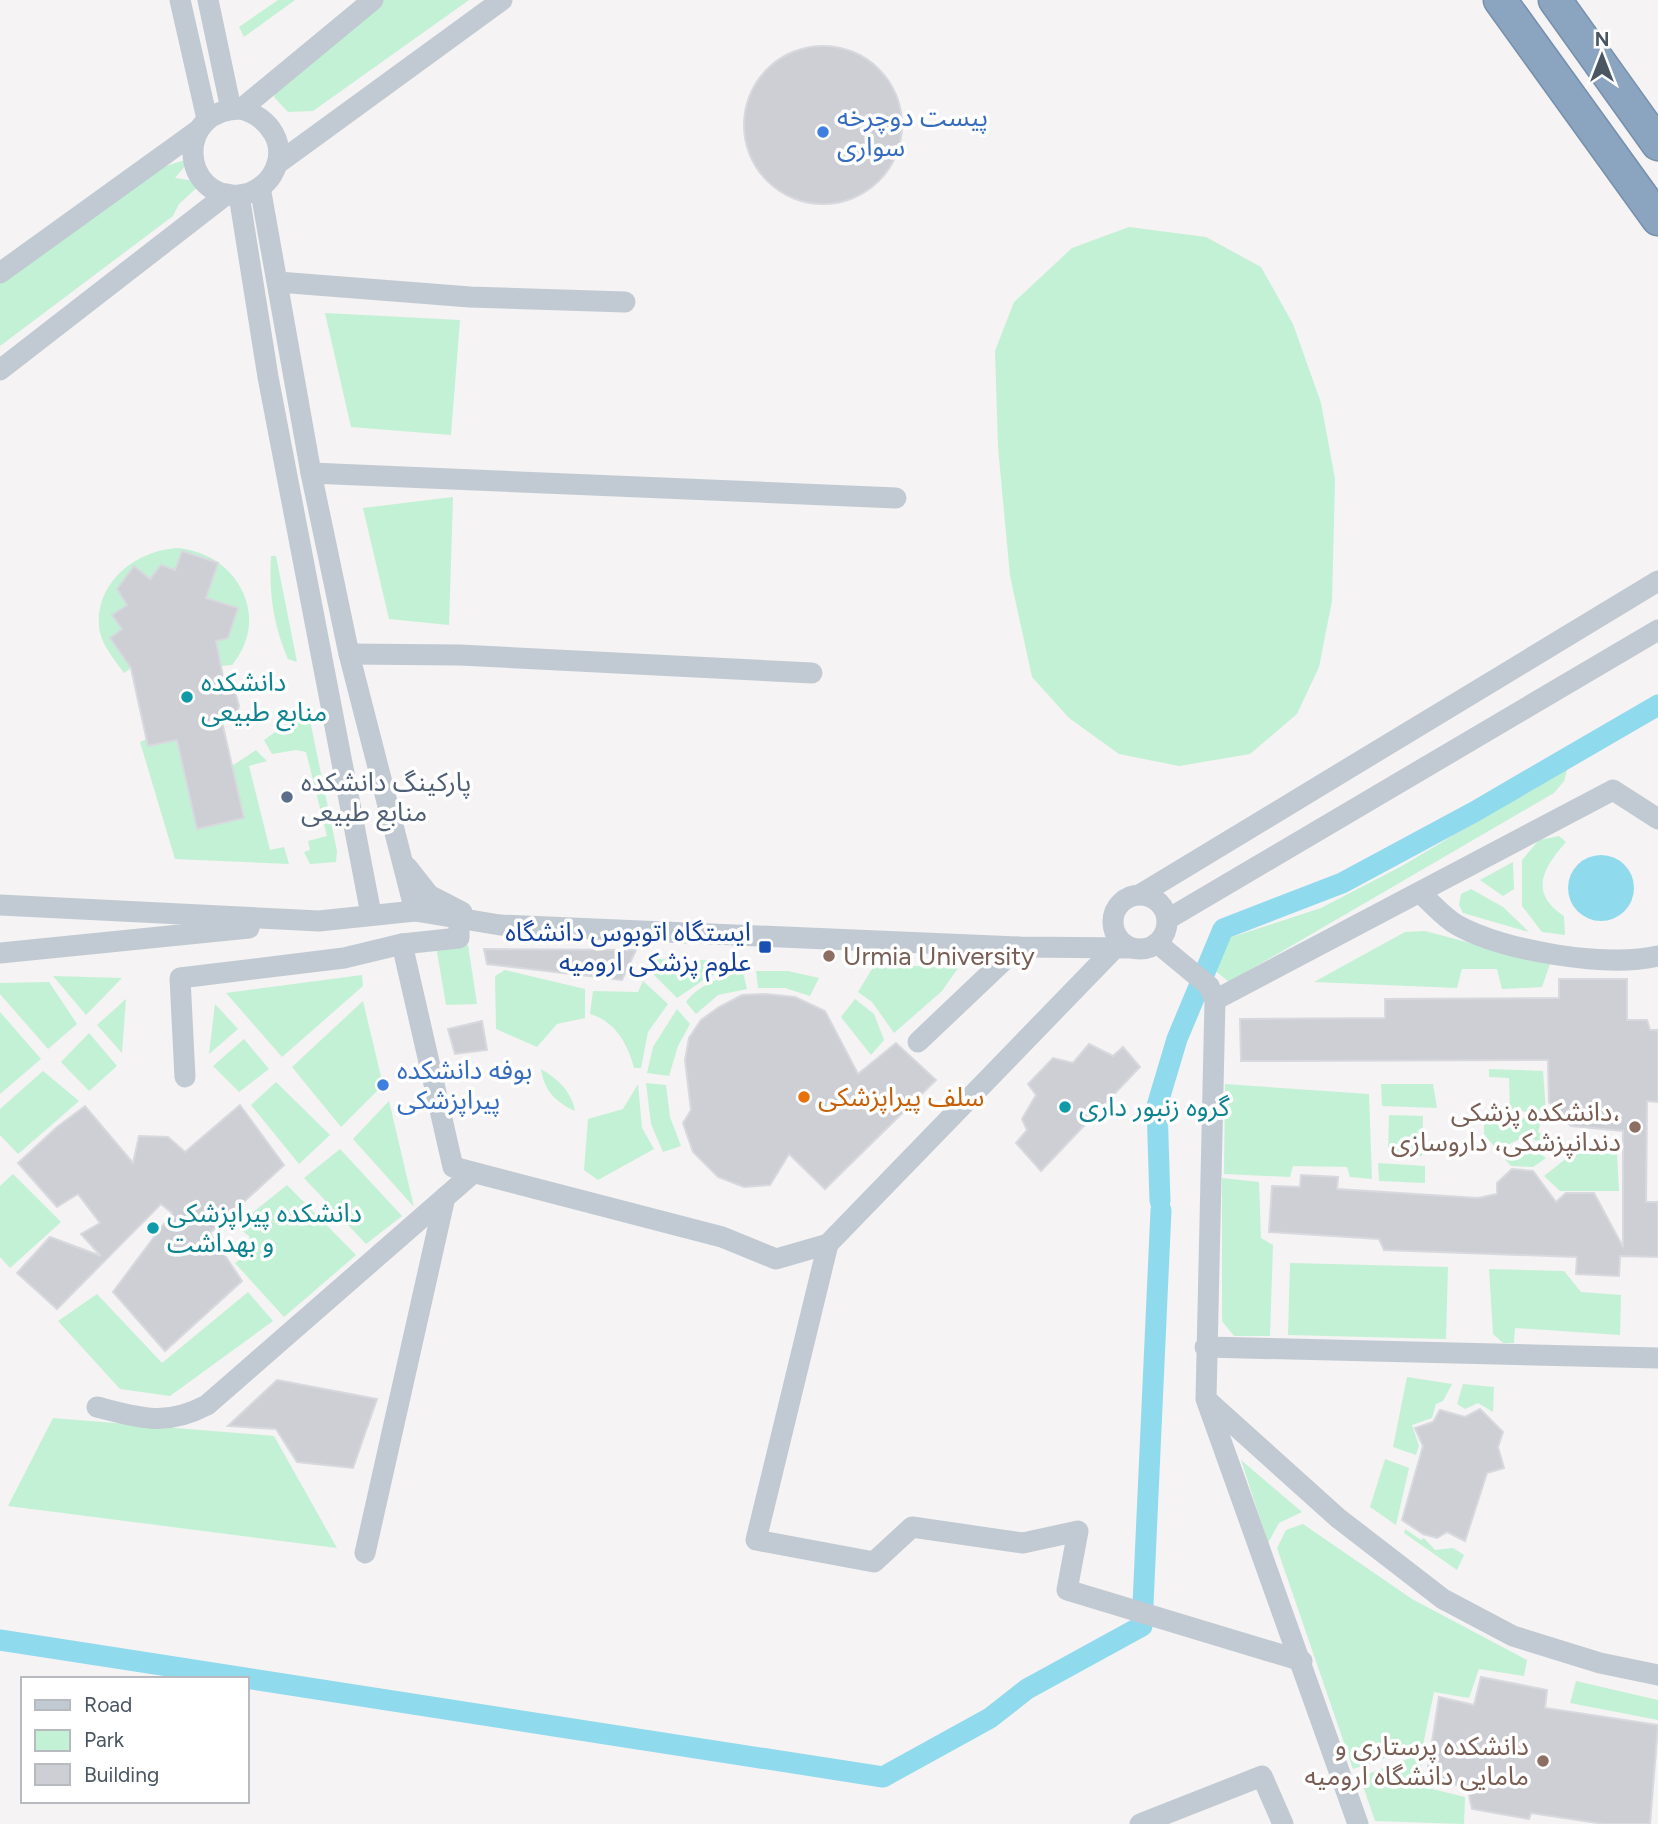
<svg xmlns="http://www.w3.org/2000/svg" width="1658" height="1824" font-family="Figtree,'Noto Sans Arabic',sans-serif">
	<rect width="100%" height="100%" fill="#f5f3f3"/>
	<g fill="#c3f1d5">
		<polygon points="278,0 295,0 244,37 239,27"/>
		<polygon points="375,0 469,0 313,111 288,112 274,97 277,82"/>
		<polygon points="192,158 175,178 203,182 179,204 173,216 0,346 0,275 142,173"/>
		<polygon points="1129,227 1206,237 1261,267 1293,324 1321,403 1335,479 1332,601 1319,667 1297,714 1250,754 1179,766 1119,754 1069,718 1032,677 1010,576 998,447 995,351 1014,302 1072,248"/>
		<polygon points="325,313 460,320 451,435 351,427"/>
		<polygon points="453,497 449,625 389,619 363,508"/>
		<path d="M178 548C237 553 272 617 232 665L221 666 216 641 228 638 238 608 206 598 217 563 182 551 175 570 150 579 134 566 117 589 127 605 113 615 122 629 110 638 131 668 124 673C114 659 99 642 99 624 97 580 138 550 178 548Z"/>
		<path d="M271 556H276L297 662 288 659C273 624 269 594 271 556Z"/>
		<polygon points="307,706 337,851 336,862 310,864 304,852 310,850 308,841 327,836 306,752 296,750 272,754 264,740 295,718 296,708"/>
		<polygon points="147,739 177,740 197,828 244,818 232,766 256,750 267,761 249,766 270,850 284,847 289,864 175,859 140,742"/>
		<polygon points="1568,767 1564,781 1554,793 1229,982 1212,968 1213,952 1226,939 1321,908 1402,866"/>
		<path d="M1559 836 1566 842C1542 869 1529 893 1564 916L1565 935 1542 932 1522 906V860L1539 840Z"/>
		<polygon points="1513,862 1514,889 1503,896 1480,880"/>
		<polygon points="1471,889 1503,907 1529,932 1463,913 1459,905 1461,894"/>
		<polygon points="1425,931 1550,964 1542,987 1502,989 1497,969 1462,969 1457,988 1314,982 1405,932"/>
		<polygon points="468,945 477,1004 446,1005 436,946"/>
		<polygon points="651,959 745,961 708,977 677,998 648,969"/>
		<polygon points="875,964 958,968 942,991 894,1033 872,1002 858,992"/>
		<polygon points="505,970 585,989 585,1018 557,1024 537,1047 496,1029 495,976"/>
		<polygon points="756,971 788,971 819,978 810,996 785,988 758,988"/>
		<path d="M743 972 747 989 718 995 696 1014 686 1002C698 985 723 976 743 972Z"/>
		<polygon points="362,975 363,986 282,1057 226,993"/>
		<polygon points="53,976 54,976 122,978 86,1015"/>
		<path d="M643 981 668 1004 648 1032 641 1068H634C628 1044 615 1021 590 1014L593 991 638 992Z"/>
		<polygon points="49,982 77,1024 48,1049 0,994 0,983"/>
		<polygon points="126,999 122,1053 97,1025"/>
		<polygon points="855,999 874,1014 884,1040 871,1055 841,1017"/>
		<polygon points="363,1001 383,1085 341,1127 292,1067"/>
		<polygon points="215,1004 238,1029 209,1054"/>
		<polygon points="677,1009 690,1024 678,1046 669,1076 647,1073 653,1047"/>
		<polygon points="0,1012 41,1059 0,1094"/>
		<polygon points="89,1033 117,1066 89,1091 61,1062"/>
		<polygon points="244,1039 269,1069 239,1092 213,1066"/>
		<path d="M541 1069C558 1079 571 1091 575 1111 555 1102 544 1090 541 1069Z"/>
		<polygon points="1489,1069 1543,1071 1546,1112 1510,1111 1509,1078 1489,1077"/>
		<polygon points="43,1071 79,1101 18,1154 0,1135 0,1109"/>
		<polygon points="276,1082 330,1135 299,1164 251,1105"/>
		<polygon points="646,1083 666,1085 670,1117 681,1146 663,1152 651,1124"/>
		<polygon points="638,1084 642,1128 654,1149 598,1180 584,1170 588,1119 623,1109"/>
		<polygon points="1225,1084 1369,1094 1372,1179 1350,1177 1347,1167 1293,1166 1290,1177 1224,1174"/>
		<polygon points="1381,1084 1433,1084 1437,1108 1382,1106"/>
		<polygon points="389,1101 414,1207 353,1139"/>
		<polygon points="1389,1115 1423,1116 1422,1156 1388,1155"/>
		<polygon points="1484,1118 1542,1118 1538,1132 1560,1148 1551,1152 1528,1135 1497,1150 1484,1134"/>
		<polygon points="1528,1146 1546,1158 1533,1167 1511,1166 1503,1157"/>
		<polygon points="340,1149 402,1216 366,1244 304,1178"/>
		<polygon points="1617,1153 1619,1191 1560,1191 1544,1176 1572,1154"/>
		<polygon points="1378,1163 1425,1166 1425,1183 1379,1181"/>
		<polygon points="13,1174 61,1222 10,1268 0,1257 0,1186"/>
		<polygon points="1222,1178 1259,1182 1261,1238 1273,1245 1270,1336 1234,1336 1222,1321"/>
		<polygon points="287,1185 356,1255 284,1317 235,1263 251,1251 249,1236 236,1226"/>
		<polygon points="1290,1263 1448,1267 1446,1339 1288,1335"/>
		<polygon points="1489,1269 1564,1271 1581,1292 1621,1295 1620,1335 1515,1328 1514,1343 1503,1343 1493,1334"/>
		<polygon points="248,1292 273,1321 170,1396 120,1389 58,1321 97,1294 162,1363"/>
		<polygon points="1407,1377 1452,1384 1443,1401 1436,1404 1432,1418 1412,1425 1419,1446 1416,1455 1393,1447"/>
		<polygon points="1463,1384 1494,1387 1493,1412 1478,1403 1465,1409 1457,1404"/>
		<polygon points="53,1418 274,1436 337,1548 8,1506"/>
		<polygon points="1385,1459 1409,1468 1396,1525 1370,1507"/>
		<polygon points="1241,1460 1302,1512 1279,1523 1268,1543"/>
		<polygon points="1303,1524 1412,1599 1527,1660 1524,1676 1479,1669 1469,1698 1434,1692 1423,1745 1353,1769 1277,1548 1286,1530"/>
		<polygon points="1405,1529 1421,1540 1424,1538 1435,1550 1453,1548 1464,1555 1457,1570 1404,1533"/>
		<polygon points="1576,1681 1658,1700 1658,1720 1570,1703"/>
		<polygon points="1418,1755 1428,1788 1465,1797 1464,1824 1375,1821 1360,1777"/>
	</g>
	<circle fill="#90daee" cx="1601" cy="888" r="33"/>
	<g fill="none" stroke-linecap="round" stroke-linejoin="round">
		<g stroke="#90daee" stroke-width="21">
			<polyline points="1160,1201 1157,1106 1177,1039 1223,929 1342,883 1474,812 1658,705"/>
			<polyline points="0,1640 883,1777 990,1718 1027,1689 1142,1626 1161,1210"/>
		</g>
	</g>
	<g fill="#cdcfd5" stroke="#d7d9de" stroke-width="2">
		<circle cx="823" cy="125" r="79"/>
		<polygon points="182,551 218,563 206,598 238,608 228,638 216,641 224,682 234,688 239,706 235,719 222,722 244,818 197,829 177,740 148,746 131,668 110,638 122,629 112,615 127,605 117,589 134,566 150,579 161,565 175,570"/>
		<polygon points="484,949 636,950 622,980 487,964"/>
		<polygon points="1559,979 1627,979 1627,1020 1647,1020 1650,1030 1658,1030 1658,1102 1647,1101 1646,1202 1658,1202 1658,1257 1620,1256 1619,1276 1576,1274 1577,1257 1384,1250 1379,1239 1269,1232 1272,1186 1300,1187 1301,1175 1338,1177 1337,1189 1478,1198 1497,1194 1497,1183 1512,1169 1533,1171 1556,1202 1566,1193 1594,1193 1623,1247 1623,1131 1571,1126 1549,1102 1548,1060 1241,1061 1240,1019 1385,1018 1385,999 1559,998"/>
		<polygon points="765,994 795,997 825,1011 858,1074 896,1043 936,1080 825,1189 789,1154 770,1185 744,1187 718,1177 693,1152 683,1123 691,1110 685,1060 689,1038 701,1020 719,1007 742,995"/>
		<polygon points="482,1021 487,1050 455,1054 448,1029"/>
		<polygon points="1089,1044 1113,1056 1123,1047 1140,1067 1041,1171 1016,1143 1027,1130 1022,1119 1036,1095 1028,1084 1053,1058 1073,1063"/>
		<polygon points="240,1105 284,1165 210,1233 242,1281 165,1351 113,1292 172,1213 161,1204 57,1309 17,1273 50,1237 101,1256 81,1234 100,1223 78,1194 57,1207 18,1163 57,1127 85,1106 133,1163 139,1136 168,1137 185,1152"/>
		<polygon points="277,1380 377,1399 353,1468 297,1462 276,1429 228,1426"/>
		<polygon points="1480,1409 1503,1432 1498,1447 1504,1468 1487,1473 1465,1541 1447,1532 1437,1538 1423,1534 1402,1520 1423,1446 1415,1428 1433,1422 1440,1410 1465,1417"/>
		<polygon points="1481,1677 1547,1690 1545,1708 1658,1725 1650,1824 1604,1824 1531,1813 1529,1819 1472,1809 1467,1786 1433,1782 1435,1770 1428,1767 1439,1697 1474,1705"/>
	</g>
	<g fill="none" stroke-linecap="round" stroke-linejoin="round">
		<defs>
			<g id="highway">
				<polyline points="1500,0 1658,219"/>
				<polyline points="1555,0 1658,144"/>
			</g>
		</defs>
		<use href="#highway" stroke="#7690ad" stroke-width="35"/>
		<g stroke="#c1cad2" stroke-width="21">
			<polyline points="180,0 207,119"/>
			<polyline points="208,0 231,109"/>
			<path d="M241 109C269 117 290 145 272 175 266 185 254 193 241 195 181 201 173 109 241 109L373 0"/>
			<polyline points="277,164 502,0"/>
			<polyline points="260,187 311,473 349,654 415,911"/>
			<polyline points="239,195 268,377 371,914"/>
			<polyline points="0,273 197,131"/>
			<polyline points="278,282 470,297 625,302"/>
			<polyline points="0,370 227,194"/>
			<polyline points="311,473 896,498"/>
			<polyline points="349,654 460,655 812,673"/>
			<polyline points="407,867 429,895 462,912"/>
			<path d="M1420 893C1432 903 1444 918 1457 925 1503 951 1607 968 1658 956"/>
			<polyline points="1141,894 1658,581"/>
			<circle cx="1140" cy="922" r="27"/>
			<polyline points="0,905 319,921 415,911 500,925 1018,947 1132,948"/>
			<polyline points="1168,919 1658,630"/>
			<polyline points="1157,943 1209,986 1215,1000 1206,1399 1358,1824"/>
			<polyline points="402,944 453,1167 722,1237 776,1259 828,1244 1115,948"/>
			<polyline points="0,953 249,928"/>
			<polyline points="1215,1000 1613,790 1658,819"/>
			<polyline points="918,1042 1018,947"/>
			<polyline points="185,1077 180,978 344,958 402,944 459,938 459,919"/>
			<polyline points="828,1244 756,1540 874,1562 912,1527 1023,1543 1078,1531 1067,1590 1302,1661"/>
			<polyline points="1205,1347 1658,1358"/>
			<polyline points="1208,1401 1338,1518 1443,1599 1513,1636 1600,1663 1658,1675"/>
			<path d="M97 1407C141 1418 165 1427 207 1405L473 1173"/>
			<polyline points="365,1553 445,1197"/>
			<polyline points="1140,1824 1262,1776 1283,1824"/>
		</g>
		<use href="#highway" stroke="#8ba5c1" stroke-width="32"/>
	</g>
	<g fill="#3f7fe0" stroke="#fff" stroke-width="2.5">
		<circle cx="823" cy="132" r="7"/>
		<circle cx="383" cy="1085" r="7"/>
	</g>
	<g fill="#0f9aa8" stroke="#fff" stroke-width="2.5">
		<circle cx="187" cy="697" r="7"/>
		<circle cx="1065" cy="1107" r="7"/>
		<circle cx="153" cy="1228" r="7"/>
	</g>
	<circle fill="#5c6f8a" stroke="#fff" stroke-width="2.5" cx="287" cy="797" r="7"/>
	<rect fill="#1a4fb4" stroke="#fff" stroke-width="2.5" x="758" y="940" width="14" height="14" rx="3.5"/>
	<g fill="#8d6e63" stroke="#fff" stroke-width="2.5">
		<circle cx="829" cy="956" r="7"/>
		<circle cx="1635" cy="1127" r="7"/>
		<circle cx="1543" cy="1761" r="7"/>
	</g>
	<circle fill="#e8710a" stroke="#fff" stroke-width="2.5" cx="804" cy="1097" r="7"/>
	<g text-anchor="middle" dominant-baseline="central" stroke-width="7" stroke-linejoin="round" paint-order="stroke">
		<g font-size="26" fill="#366cbe" stroke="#fff" text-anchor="start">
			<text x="837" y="117">پیست دوچرخه<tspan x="837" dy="30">سواری</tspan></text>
			<text x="397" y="1070">بوفه دانشکده<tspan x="397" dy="30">پیراپزشکی</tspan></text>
		</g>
		<g font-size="26" fill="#0d838f" stroke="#fff" text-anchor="start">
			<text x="201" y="682">دانشکده<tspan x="201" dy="30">منابع طبیعی</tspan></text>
			<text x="1079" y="1107">گروه زنبور داری</text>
			<text x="167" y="1213">دانشکده پیراپزشکی<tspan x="167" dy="30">و بهداشت</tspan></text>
		</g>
		<g font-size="26" fill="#4e5e75" stroke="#fff" text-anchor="start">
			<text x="301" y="782">پارکینگ دانشکده<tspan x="301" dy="30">منابع طبیعی</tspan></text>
		</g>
		<g font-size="26" fill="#164399" stroke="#fff" text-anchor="end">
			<text x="751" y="932">ایستگاه اتوبوس دانشگاه<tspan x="751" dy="30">علوم پزشکی ارومیه</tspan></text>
		</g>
		<g font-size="26" fill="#785e54" stroke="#fff" text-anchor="end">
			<text x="843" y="956" text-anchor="start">Urmia University</text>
			<text x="1621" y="1112">دانشکده پزشکی،<tspan x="1621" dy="30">دندانپزشکی، داروسازی</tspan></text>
			<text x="1529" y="1746">دانشکده پرستاری و<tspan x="1529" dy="30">مامایی دانشگاه ارومیه</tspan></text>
		</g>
		<g font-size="26" fill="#c56008" stroke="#fff" text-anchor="start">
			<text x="818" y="1097">سلف پیراپزشکی</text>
		</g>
	</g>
	<rect x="21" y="1677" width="228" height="126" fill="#ffffff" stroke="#b7bbc0" stroke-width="2"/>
	<rect x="35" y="1700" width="35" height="10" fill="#c1cad2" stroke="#b7bbc0" stroke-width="2"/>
	<text x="84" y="1712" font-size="21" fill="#4a5661">Road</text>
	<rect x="35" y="1730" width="35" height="21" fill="#c3f1d5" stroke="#b7bbc0" stroke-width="2"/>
	<text x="84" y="1747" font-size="21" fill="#4a5661">Park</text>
	<rect x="35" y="1764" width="35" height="21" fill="#cdcfd5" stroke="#b7bbc0" stroke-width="2"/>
	<text x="84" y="1782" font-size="21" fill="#4a5661">Building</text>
	<g transform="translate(1602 56)" stroke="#ffffff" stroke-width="5" paint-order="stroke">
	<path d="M0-5L12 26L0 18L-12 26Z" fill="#4a5661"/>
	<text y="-10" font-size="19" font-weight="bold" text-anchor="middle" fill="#4a5661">N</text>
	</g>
</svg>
